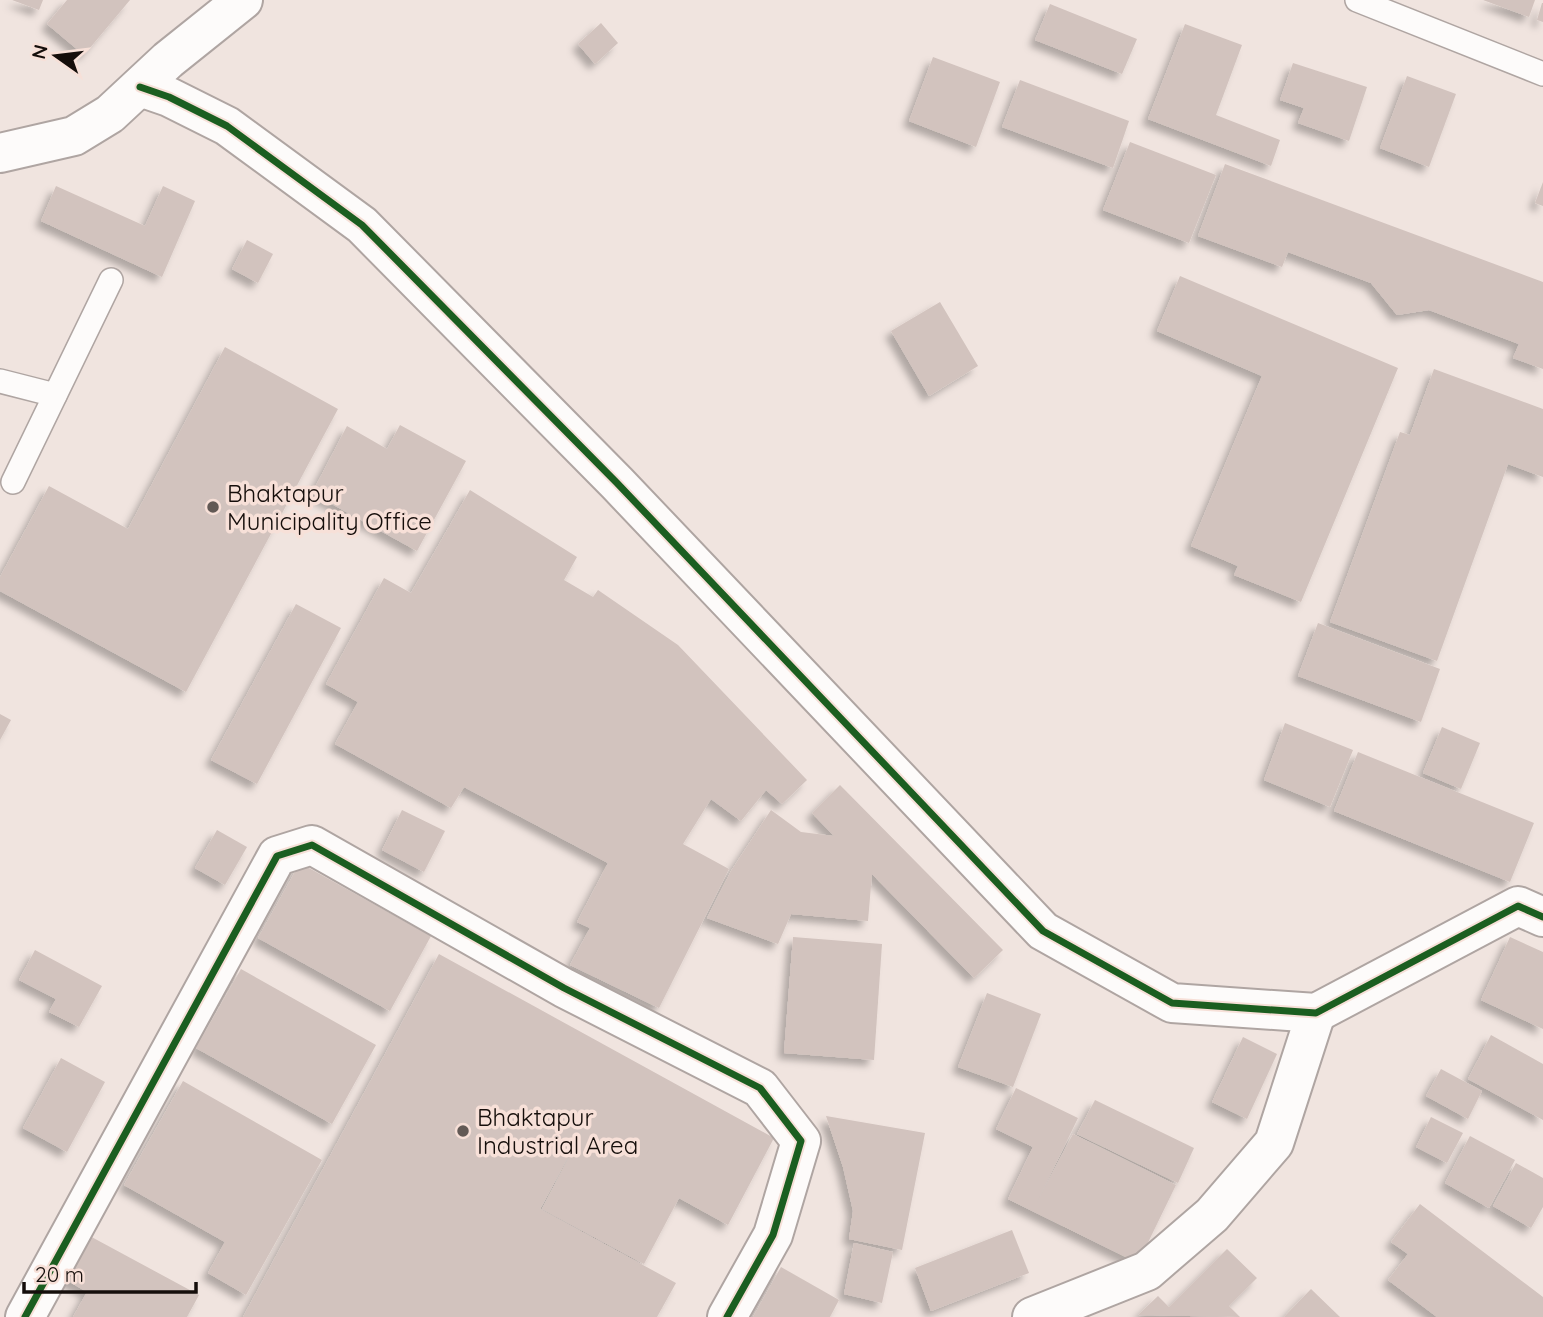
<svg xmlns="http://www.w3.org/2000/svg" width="1543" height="1317" font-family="Quicksand,sans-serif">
	<defs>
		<filter id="shadow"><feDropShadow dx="-6" dy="6" stdDeviation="3.5" flood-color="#0004"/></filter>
	</defs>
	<rect width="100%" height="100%" fill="#f0e4df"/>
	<g fill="#d2c3be" filter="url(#shadow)">
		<polygon points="12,0 43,0 39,10"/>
		<polygon points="67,0 130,0 84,55 47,24"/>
		<polygon points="1483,0 1535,0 1529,17"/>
		<polygon points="1542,3 1543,3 1543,22 1537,20"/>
		<polygon points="1050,4 1137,39 1122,74 1035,40"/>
		<polygon points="601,23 618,43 595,64 578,44"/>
		<polygon points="1185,24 1242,45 1216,115 1280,140 1271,166 1148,119"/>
		<polygon points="933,57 1000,82 976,147 909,121"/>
		<polygon points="1293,63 1367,87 1349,141 1298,123 1304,108 1280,100"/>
		<polygon points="1407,76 1456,94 1429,167 1380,148"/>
		<polygon points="1020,80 1129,121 1113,168 1002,127"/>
		<polygon points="1130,142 1216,175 1189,243 1103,210"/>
		<polygon points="1225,164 1543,282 1543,369 1513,358 1519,344 1429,310 1397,315 1371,283 1288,252 1282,267 1198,236"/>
		<polygon points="1543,182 1543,206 1535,203"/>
		<polygon points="56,186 145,226 163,186 195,201 162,277 41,221"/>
		<polygon points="247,240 273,254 258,283 232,269"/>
		<polygon points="1180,276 1398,368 1301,602 1234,575 1238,566 1191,546 1262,376 1157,331"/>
		<polygon points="940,302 978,366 929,396 891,331"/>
		<polygon points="225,347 338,409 186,692 0,591 0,577 49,486 128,529"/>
		<polygon points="1434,369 1543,409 1543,477 1508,464 1437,661 1330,622 1400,432 1410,435"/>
		<polygon points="400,425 466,461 417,551 312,493 347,426 387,449"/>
		<polygon points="470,490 577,557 564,580 593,597 598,590 678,645 807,780 782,804 766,790 741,821 711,799 683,844 729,869 659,1008 570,965 590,928 577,922 608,863 464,787 451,808 335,744 358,702 326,684 384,578 411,593"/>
		<polygon points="296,604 341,628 257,784 211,760"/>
		<polygon points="1318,623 1440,669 1421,722 1298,676"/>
		<polygon points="0,714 11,720 0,740"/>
		<polygon points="1285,723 1353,750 1330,807 1264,780"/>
		<polygon points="1442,727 1480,743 1461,789 1423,773"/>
		<polygon points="1358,752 1534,823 1510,882 1334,811"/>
		<polygon points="840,785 1003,950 974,978 872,874 868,921 791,914 778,944 707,918 731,871 771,810 801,832 834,836 812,813"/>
		<polygon points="402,810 445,831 424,872 382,850"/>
		<polygon points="217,830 247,847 225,885 195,868"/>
		<polygon points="300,863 431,936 390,1011 258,938"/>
		<polygon points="793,937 882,944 874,1060 784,1053"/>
		<polygon points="1510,937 1543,952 1543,1029 1481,1000"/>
		<polygon points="35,950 102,986 79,1027 49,1012 56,999 19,980"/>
		<polygon points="439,954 774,1138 728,1225 679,1198 644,1264 542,1209 592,1113 540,1209 676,1283 657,1317 243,1317"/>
		<polygon points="241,969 376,1045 332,1124 196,1048"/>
		<polygon points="987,993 1041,1014 1013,1087 958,1067"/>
		<polygon points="1491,1035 1543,1064 1543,1120 1468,1079"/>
		<polygon points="1243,1037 1277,1054 1247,1119 1212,1102"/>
		<polygon points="61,1058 105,1082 67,1152 23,1128"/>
		<polygon points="1441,1069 1482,1091 1468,1119 1426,1096"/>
		<polygon points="183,1081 322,1160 246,1295 208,1273 225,1242 124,1185"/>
		<polygon points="1016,1088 1078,1118 1037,1202 1073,1134 1176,1185 1138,1263 1008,1199 1033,1147 996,1129"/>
		<polygon points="1095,1100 1194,1148 1178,1183 1077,1134"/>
		<polygon points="826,1116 925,1133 902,1250 849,1239 853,1211 843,1167"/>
		<polygon points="1431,1117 1463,1133 1447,1163 1416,1147"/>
		<polygon points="1470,1136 1515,1160 1489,1208 1445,1183"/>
		<polygon points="1516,1163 1543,1178 1543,1207 1531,1228 1493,1206"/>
		<polygon points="1420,1204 1543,1297 1543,1317 1437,1317 1388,1280 1408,1254 1391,1242"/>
		<polygon points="1012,1230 1029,1273 931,1311 915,1268"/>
		<polygon points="86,1234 199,1295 187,1317 73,1317 87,1292 63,1278"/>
		<polygon points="854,1243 893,1252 882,1303 844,1294"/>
		<polygon points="1227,1249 1257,1278 1229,1306 1240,1317 1138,1315 1158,1296 1169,1307"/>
		<polygon points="781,1267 839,1300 830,1317 753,1317"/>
		<polygon points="1311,1289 1340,1317 1284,1317"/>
	</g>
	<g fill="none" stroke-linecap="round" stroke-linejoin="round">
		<defs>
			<g id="service">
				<polyline points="1357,0 1543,74"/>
				<polyline points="0,381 55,395"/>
				<polyline points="13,482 111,280"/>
			</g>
			<g id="minor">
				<polyline points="140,87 169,97 227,126 362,225 617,483 1043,931 1172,1003 1316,1013 1518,906 1543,917"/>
				<polyline points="0,153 74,136 110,114 168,60 243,0"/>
				<polyline points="25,1317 277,856 312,845 564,988 760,1088 801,1141 773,1235 727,1317"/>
				<polyline points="1032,1317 1147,1271 1212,1215 1274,1143 1316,1013"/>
			</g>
		</defs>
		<use href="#service" stroke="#afa5a2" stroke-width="26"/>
		<use href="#minor" stroke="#afa5a2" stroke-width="42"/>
		<use href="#service" stroke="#fdfbfa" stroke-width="23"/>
		<use href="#minor" stroke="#fdfbfa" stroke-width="38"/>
		<defs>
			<g id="cycleway">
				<polyline points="140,87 169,97 227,126 362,225 617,483 1043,931 1172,1003 1316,1013 1518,906 1543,917"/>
				<polyline points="25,1317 277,856 312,845 564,988 760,1088 801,1141 773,1235 727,1317"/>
			</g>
		</defs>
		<use href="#cycleway" stroke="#f7e0d8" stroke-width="11"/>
		<use href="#cycleway" stroke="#1b5e20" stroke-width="7"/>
	</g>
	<g fill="#625955" stroke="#f7e0d8" stroke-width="2.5">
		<circle cx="213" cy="507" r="7"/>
		<circle cx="463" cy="1131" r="7"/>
	</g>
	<g text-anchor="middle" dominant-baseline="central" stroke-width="7" stroke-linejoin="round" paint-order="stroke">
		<g font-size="24" fill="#150e0b" stroke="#f7e0d8" text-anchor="start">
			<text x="227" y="493">Bhaktapur<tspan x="227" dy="28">Municipality Office</tspan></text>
			<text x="477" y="1117">Bhaktapur<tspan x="477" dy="28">Industrial Area</tspan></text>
		</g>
	</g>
	<g transform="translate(56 56) rotate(284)" stroke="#f7e0d8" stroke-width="5" paint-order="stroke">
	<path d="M0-5L12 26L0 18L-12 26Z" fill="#150e0b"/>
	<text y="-10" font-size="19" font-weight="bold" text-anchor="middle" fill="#150e0b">N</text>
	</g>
	<path d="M24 1282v10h172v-10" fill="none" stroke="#150e0b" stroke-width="3.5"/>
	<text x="35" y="1282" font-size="21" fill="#150e0b" stroke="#f7e0d8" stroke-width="5" paint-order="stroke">20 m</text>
</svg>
